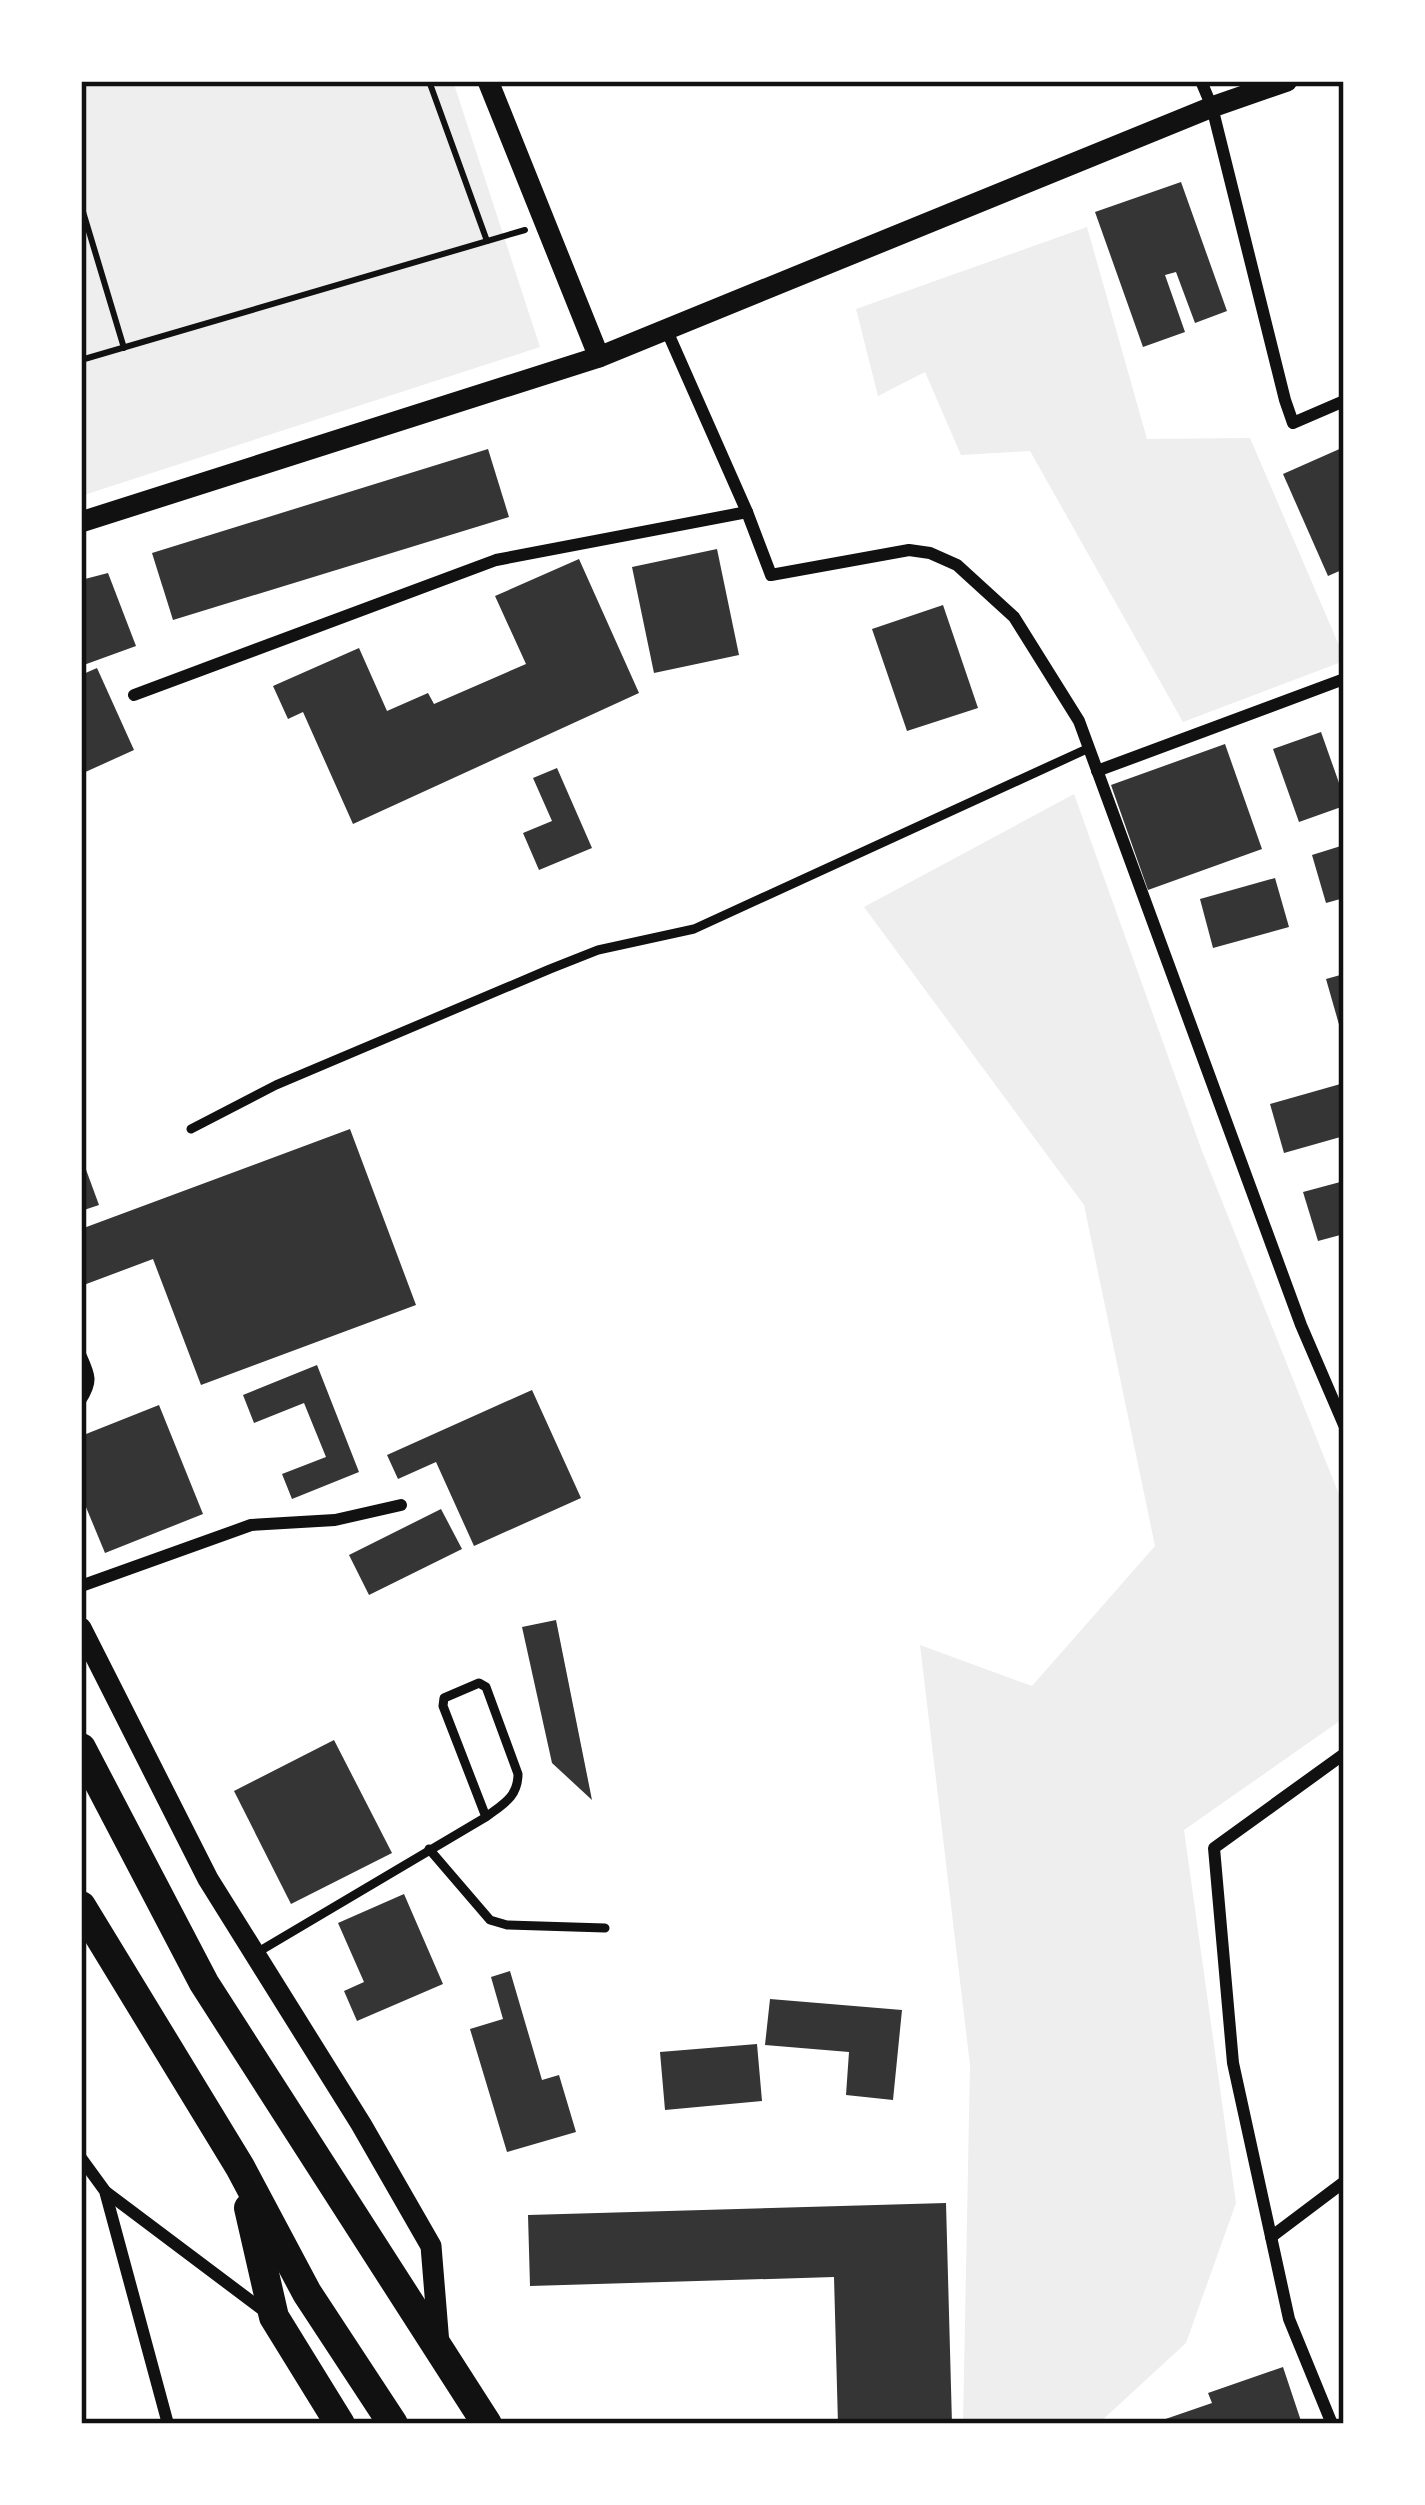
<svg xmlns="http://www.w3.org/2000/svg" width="1425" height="2505" font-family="'Nunito Sans',sans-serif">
	<rect width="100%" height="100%" fill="#fff"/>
	<g fill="#eee">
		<polygon points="81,81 453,81 540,347 81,496"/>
		<polygon points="1087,227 1147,439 1250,438 1344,657 1344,661 1183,722 1030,451 961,455 925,372 878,396 856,309"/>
		<polygon points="1074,794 1202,1151 1344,1507 1344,1718 1184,1830 1236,2203 1186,2343 1098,2424 963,2424 970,2065 920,1645 1032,1686 1155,1546 1084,1205 864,907"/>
	</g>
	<g fill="#353535">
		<polygon points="1181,182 1227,311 1195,323 1176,272 1165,275 1185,332 1143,347 1095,212"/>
		<polygon points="1344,447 1344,569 1328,576 1283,474"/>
		<polygon points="488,449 509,517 173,620 152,553"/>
		<polygon points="717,549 739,655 654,673 632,567"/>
		<polygon points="579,559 639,693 353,824 303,712 288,719 273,686 359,648 387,711 428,693 434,704 526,664 495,596"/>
		<polygon points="108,573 136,646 81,666 81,580"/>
		<polygon points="943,605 978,708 907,731 872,629"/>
		<polygon points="97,668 134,750 81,774 81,675"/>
		<polygon points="1321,732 1344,797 1344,806 1299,822 1273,749"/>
		<polygon points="1225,744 1262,849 1148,890 1111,785"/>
		<polygon points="557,768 592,848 539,870 523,833 552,821 533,778"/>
		<polygon points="1344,845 1344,898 1326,903 1312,855"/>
		<polygon points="1275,878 1289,927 1213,948 1200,899"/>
		<polygon points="1344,974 1344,1027 1340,1028 1326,979"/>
		<polygon points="1344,1083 1344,1136 1284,1153 1270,1104"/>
		<polygon points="350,1129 416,1305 201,1385 153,1259 81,1286 81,1229"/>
		<polygon points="81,1156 99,1205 81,1211"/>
		<polygon points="1344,1181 1344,1234 1318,1241 1303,1192"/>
		<polygon points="317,1365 359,1472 292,1499 282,1474 326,1457 304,1403 254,1423 243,1395"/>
		<polygon points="532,1390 581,1498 474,1546 436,1462 398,1479 387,1455"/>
		<polygon points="159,1405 203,1514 105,1553 81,1495 81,1436"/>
		<polygon points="441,1509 462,1549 369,1595 349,1555"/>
		<polygon points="556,1620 592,1800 552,1763 522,1627"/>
		<polygon points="334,1740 392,1853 291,1904 234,1791"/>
		<polygon points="404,1894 443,1984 357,2021 344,1991 364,1982 338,1923"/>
		<polygon points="510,1971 542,2080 559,2075 576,2132 507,2152 470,2029 503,2019 491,1977"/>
		<polygon points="770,1999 902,2010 893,2100 846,2095 849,2052 765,2045"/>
		<polygon points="757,2044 762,2101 665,2110 660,2052"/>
		<polygon points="946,2203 952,2424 838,2424 834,2277 530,2286 528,2215"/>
		<polygon points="1283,2367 1302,2424 1151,2424 1212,2403 1208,2393"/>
	</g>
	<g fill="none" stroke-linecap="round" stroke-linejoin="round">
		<g stroke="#111" stroke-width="6">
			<polyline points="429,81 487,241"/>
			<polyline points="81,205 124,348"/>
			<polyline points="81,360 525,230"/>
		</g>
		<g stroke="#111" stroke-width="9">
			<polyline points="191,1129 276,1085 550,969 598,950 694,929 1089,748"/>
			<path d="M81 1353C91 1375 95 1381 81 1402"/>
			<polyline points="429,1849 490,1920 507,1925 605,1928"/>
			<path d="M258 1952 486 1817C503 1804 518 1797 518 1774L486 1687 479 1683 444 1698 443 1706 486 1817"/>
		</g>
		<g stroke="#111" stroke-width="12">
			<polyline points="1201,81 1212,107 1285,400 1293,423 1344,401"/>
			<polyline points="667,331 747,512 771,575 909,550 930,553 957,565 1014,617 1079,721 1301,1325 1344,1425"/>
			<polyline points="134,695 496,560 747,512"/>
			<polyline points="1097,771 1344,679"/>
			<polyline points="81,1586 251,1525 335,1520 401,1505"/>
			<polyline points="81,2158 105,2191 168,2424"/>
			<polyline points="106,2192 267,2313"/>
			<polyline points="1271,2237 1344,2182"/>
			<polyline points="1332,2424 1289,2319 1233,2063 1214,1848 1344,1754"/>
		</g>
		<g stroke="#111" stroke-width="21">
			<polyline points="488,81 599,357"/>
			<polyline points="81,522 599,357 1212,107 1287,81"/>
			<polyline points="81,1628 208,1879 361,2124 431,2246 439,2344"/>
		</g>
		<g stroke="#111" stroke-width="30">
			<polyline points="81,1748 204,1983 487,2424"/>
			<polyline points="81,1906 240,2167 307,2293 393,2424"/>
			<polyline points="249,2208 274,2317 340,2424"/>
		</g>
	</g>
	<rect width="1425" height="2505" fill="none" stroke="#ffffff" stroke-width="168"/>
	<rect x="84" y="84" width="1257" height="2337" fill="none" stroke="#111" stroke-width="4.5"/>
</svg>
